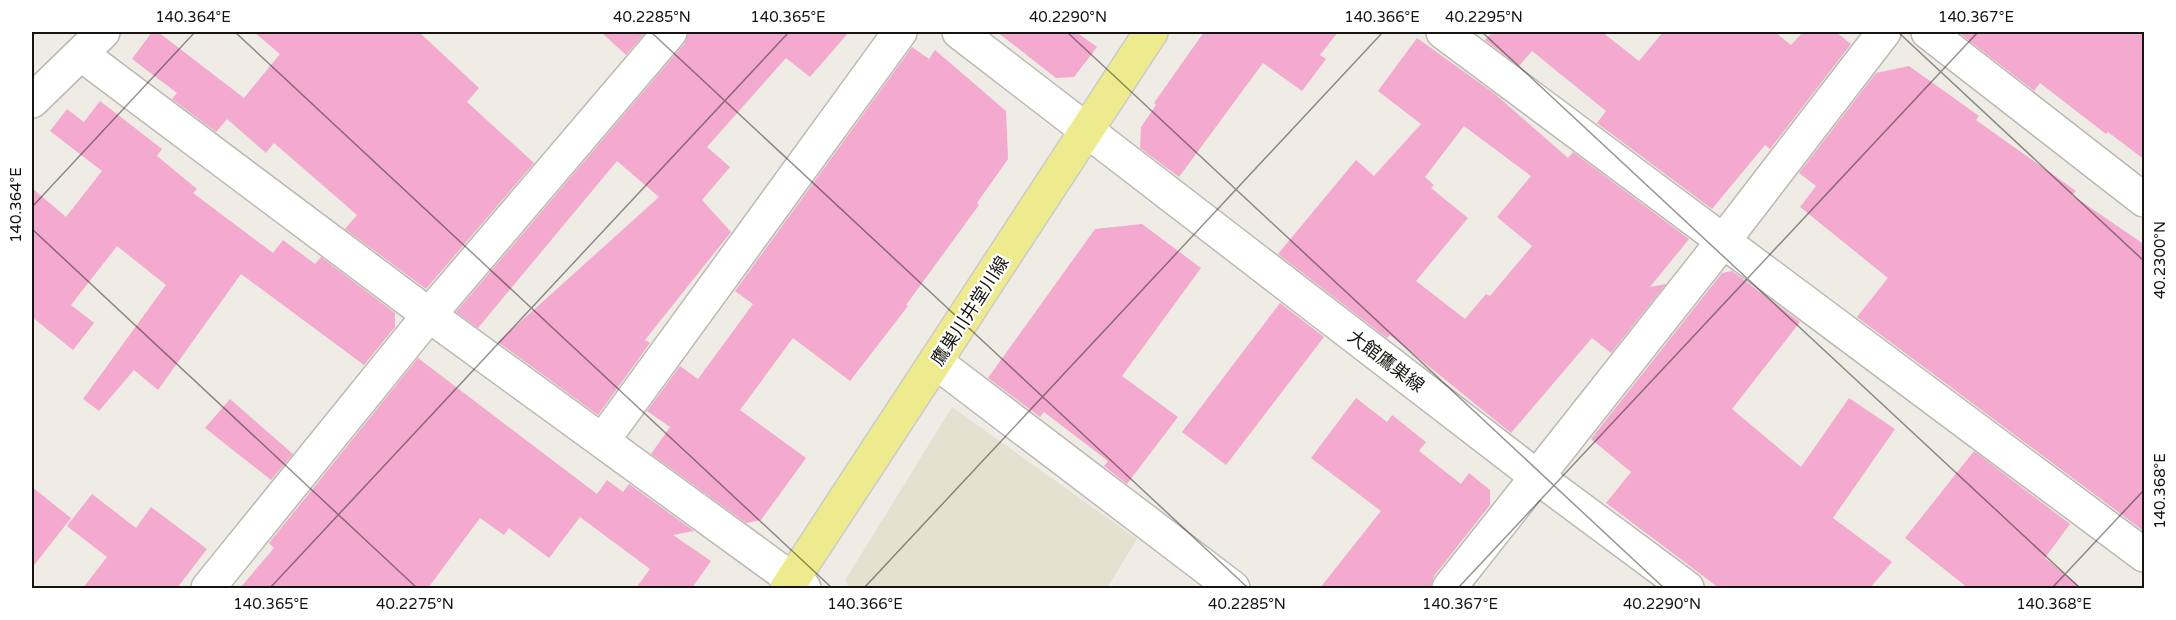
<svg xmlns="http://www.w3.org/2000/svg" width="2176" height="620" font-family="'Varela Round','Noto Sans JP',sans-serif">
	<rect width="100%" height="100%" fill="#eeece4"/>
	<polygon fill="#e4e1d1" points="952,407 1137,539 1107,588 848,588 846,579"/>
	<g fill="#f4a9ce" fill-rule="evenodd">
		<polygon points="152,32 158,32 244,98 280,54 254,32 419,32 479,88 467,102 534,163 426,289 345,229 357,215 274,143 266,153 227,119 216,132 172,99 177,93 132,59"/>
		<polygon points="601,32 646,32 626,55"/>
		<polygon points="688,32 849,32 810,77 786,58 707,147 730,167 702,200 731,232 645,340 650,343 598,415 498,342 659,197 617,161 478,328 456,312 684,44"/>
		<polygon points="997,32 1076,32 1097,47 1074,77 1056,78"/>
		<polygon points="1204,32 1338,32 1320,55 1326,59 1302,91 1263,63 1179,177 1140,148 1141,127 1156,105 1154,103"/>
		<polygon points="1493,32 1602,32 1639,61 1663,32 1775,32 1791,45 1803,32 1836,32 1851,44 1770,149 1765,145 1712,209 1597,123 1606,111 1532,51 1519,66 1485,40"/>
		<polygon points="1958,32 2145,32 2145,160 2108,132 2106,134 2040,83 2034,91"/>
		<path d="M1417 38 1495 94 1568 158 1573 152 1689 239 1650 287 1666 284 1611 353 1592 338 1511 433 1390 335 1387 338 1278 254 1356 160 1374 176 1421 124 1378 91ZM1464 126 1531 176 1497 217 1532 246 1490 296 1486 294 1465 319 1416 281 1468 218 1431 188 1434 185 1425 177Z"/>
		<polygon points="912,47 929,59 935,50 1006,111 1008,159 977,203 979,205 906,305 908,306 850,381 793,338 740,410 806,458 761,520 746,523 651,454 670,427 647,411 680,366 698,379 753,304 735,291"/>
		<polygon points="1909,66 1979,116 1976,120 2076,191 2072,195 2145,245 2145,532 1857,317 1888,278 1800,207 1816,186 1799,173 1876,73"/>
		<polygon points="100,101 162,149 157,156 197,189 193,193 273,253 283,240 315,264 321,257 395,313 395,327 364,365 241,274 158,390 134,370 99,411 83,399 166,285 117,246 71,305 94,323 73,350 32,317 32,188 66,217 102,171 50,131 67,109 84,122"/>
		<polygon points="1142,224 1201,268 1122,376 1178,417 1127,484 1104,466 1108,461 1044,412 1040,417 988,378 1095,229"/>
		<polygon points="1732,271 1800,322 1732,409 1801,467 1849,398 1895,429 1833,518 1892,562 1870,588 1719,588 1606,503 1631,472 1591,439 1722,273"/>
		<polygon points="1280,303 1324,337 1226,465 1182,432"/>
		<polygon points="418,358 597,494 607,480 623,492 629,484 694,531 673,535 711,561 692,588 636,588 650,569 580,517 549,558 509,528 504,535 480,518 428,588 240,588 274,548 269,543"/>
		<polygon points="1356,398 1387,422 1392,415 1426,442 1419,451 1461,484 1469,473 1490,490 1490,505 1434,576 1431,588 1320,588 1381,511 1311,458"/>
		<polygon points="230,399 293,454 271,480 205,428"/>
		<polygon points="1974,451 2070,524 2045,558 2082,588 1968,588 1905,538"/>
		<polygon points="32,487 71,518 32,568"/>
		<polygon points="92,494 136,528 151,507 207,549 177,588 83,588 107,557 67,526"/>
	</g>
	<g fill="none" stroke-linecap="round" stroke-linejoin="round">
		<defs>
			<g id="street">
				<polyline points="1443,32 2144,555"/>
				<polyline points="1928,32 2144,200"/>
				<polyline points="81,54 429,315 804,588"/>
				<polyline points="32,101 103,32"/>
				<polyline points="936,362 1233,588"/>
				<polyline points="603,440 900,32"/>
				<polyline points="208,588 429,315 670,32"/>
				<polyline points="1449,588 1724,240 1884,32"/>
			</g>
			<polyline id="secondary" points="959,32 1536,476 1687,588"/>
			<polyline id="primary" points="787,588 1151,32"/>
		</defs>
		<use href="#street" stroke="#bbbab2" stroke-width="36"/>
		<use href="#secondary" stroke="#bbbab2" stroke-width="36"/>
		<use href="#primary" stroke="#cccbcb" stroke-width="36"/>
		<use href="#street" stroke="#fff" stroke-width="33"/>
		<use href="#secondary" stroke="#fff" stroke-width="33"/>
		<use href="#primary" stroke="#eeeb8e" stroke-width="33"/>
	</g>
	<path fill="none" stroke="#151411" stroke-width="1.5" stroke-opacity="0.45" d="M235 32 832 588M651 32 1248 588M1067 32 1664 588M1482 32 2080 588M1898 32 2144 261M32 207 195 32M32 229 417 588M270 588 789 32M864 588 1383 32M1458 588 1978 32M2052 588 2144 490"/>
	<g text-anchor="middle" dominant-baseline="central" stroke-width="4.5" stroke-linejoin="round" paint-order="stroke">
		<g font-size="18" fill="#151411" stroke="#fff">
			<text transform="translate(970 311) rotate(-57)">鷹巣川井堂川線</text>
			<text transform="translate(1386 361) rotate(37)">大館鷹巣線</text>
		</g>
	</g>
	<rect width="2176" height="620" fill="none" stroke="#ffffff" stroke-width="66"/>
	<rect x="33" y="33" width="2110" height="554" fill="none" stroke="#151411" stroke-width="2"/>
	<g font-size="15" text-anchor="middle" fill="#151411">
		<text x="193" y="22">140.364°E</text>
		<text x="652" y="22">40.2285°N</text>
		<text x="788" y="22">140.365°E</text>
		<text x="1068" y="22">40.2290°N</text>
		<text x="1382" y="22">140.366°E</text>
		<text x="1484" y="22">40.2295°N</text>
		<text x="1976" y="22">140.367°E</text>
		<text transform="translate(16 205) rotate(-90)" y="5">140.364°E</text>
		<text transform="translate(2160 260) rotate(-90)" y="5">40.2300°N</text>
		<text transform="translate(2160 491) rotate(-90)" y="5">140.368°E</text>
		<text x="271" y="609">140.365°E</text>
		<text x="415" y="609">40.2275°N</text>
		<text x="865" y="609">140.366°E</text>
		<text x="1247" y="609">40.2285°N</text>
		<text x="1460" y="609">140.367°E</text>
		<text x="1662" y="609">40.2290°N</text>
		<text x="2054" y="609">140.368°E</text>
	</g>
</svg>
